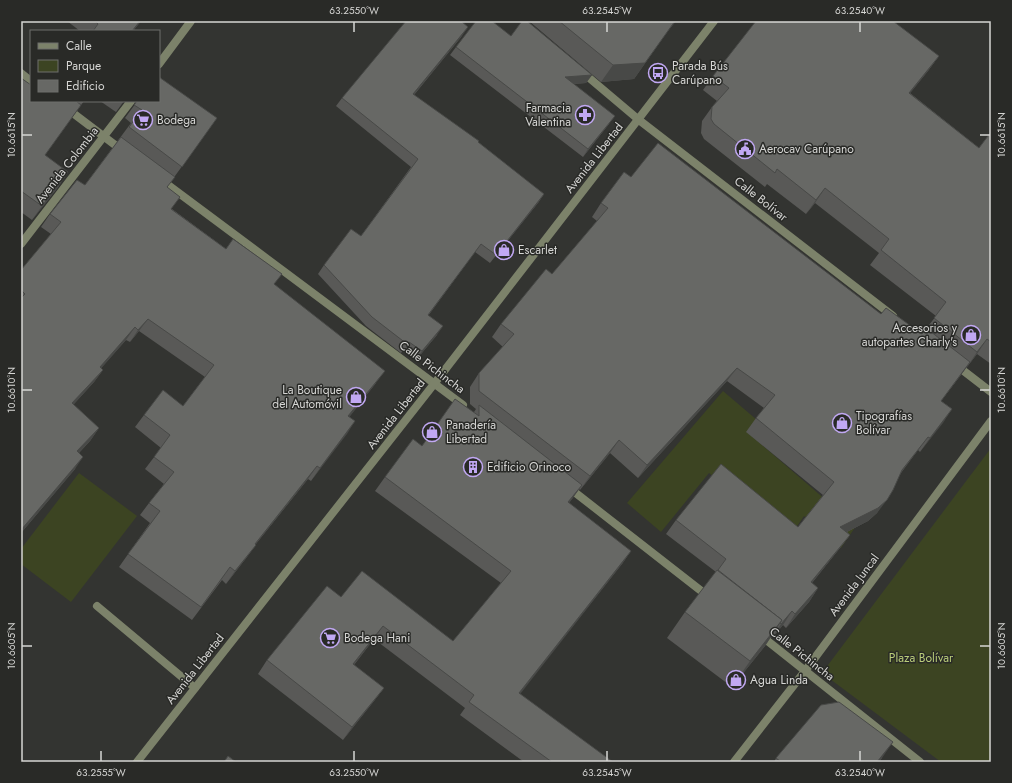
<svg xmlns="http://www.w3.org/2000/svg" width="1012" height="783" font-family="Jost,sans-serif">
	<rect width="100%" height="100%" fill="#333431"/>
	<g fill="#3c4422">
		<polygon points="723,391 757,420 747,432 856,526 841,548 804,516 789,538 709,473 661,532 627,503"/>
		<polygon points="991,448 991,762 941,762 822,673"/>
		<polygon points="79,473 137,516 71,602 21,564 21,549"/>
	</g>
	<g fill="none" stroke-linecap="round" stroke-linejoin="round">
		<polyline stroke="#7c826a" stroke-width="8" points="97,606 195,688"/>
		<g stroke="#7c826a" stroke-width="8">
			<polyline points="159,64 191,21"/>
			<polyline points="581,71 639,120 893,316"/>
			<polyline points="21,73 31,81"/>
			<polyline points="57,101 123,151"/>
			<polyline points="160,179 463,405"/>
			<polyline points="21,244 131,101"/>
			<polyline points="956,365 991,392"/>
			<polyline points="568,487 709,597"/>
			<polyline points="760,635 920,762"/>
			<polyline points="137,762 434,384 714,21"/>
			<polyline points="734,762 805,671 991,421"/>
		</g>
	</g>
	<g fill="#595957">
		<polygon points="67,21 141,21 133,31 80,31"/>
		<polygon points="529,21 676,21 667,32 634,79 601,82"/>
		<polygon points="462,36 414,95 478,142 544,194 538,203 490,263 475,252 428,316 437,335 416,360 403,350 401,353 366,326 318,274 324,265 361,236 411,167 336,106 342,98"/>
		<polygon points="511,36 592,75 586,83 574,84 609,124 583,157 450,55 456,47"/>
		<polygon points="939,56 928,71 910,93 979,148 991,132 991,364 977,354 941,401 952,409 920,452 918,450 901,473 877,513 868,521 847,532 850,535 840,548 812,583 818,588 809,602 786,628 783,625 772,638 771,637 765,646 732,687 667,638 685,612 716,572 666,534 676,520 798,527 823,495 746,432 756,418 764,408 727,381 638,478 610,453 580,490 579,489 569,503 631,551 622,564 519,694 613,762 524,762 460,715 465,708 374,639 354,665 384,688 374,701 343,740 258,674 267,660 341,597 453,641 501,583 375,491 385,477 422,446 474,412 476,409 470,404 470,387 479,373 503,347 492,337 501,324 552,274 597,221 592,217 601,203 631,177 881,314 922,334 936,316 870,265 879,253 815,203 806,214 767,184 765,187 704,139 701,133 702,121 712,107 717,101 703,90 713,76"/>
		<polygon points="21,78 31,101 84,101 45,155 59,186 32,220 21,212"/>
		<polygon points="100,101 124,101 116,112"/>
		<polygon points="136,101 159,101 217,118 167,187 172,209 226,249 274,284 376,383 349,417 355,421 311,481 308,479 256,544 247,557 226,584 222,580 192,620 119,567 150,523 140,515 149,503 164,484 145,469 161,448 135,427 144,415 183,406 205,377 139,331 130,342 126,340 101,368 103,370 94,382 73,405 99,428 90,441 79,453 75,469 21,533 21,270 51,234 41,227 50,214 85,185 131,123 125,118 136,103"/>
		<polygon points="776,758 882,758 879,762 774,762"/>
	</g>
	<g fill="#484947">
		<polygon points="140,21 141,21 133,31 132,31"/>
		<polygon points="675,21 676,21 667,32 634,79 601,82 613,65"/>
		<polygon points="468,27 462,36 407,103 413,94"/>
		<polygon points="939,56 928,71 899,107 909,93"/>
		<polygon points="592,75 586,83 559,85 565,77"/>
		<polygon points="615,116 609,124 583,157 588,149"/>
		<polygon points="68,172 59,186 32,220 42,206"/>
		<polygon points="825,188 815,203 806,214 816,200"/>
		<polygon points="544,194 538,203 490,263 496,255"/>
		<polygon points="148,319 139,331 130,342 138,330"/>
		<polygon points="443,326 437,335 416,360 422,351"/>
		<polygon points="135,327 126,340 91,380 100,367"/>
		<polygon points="987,339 977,354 967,367 977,352"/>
		<polygon points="970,362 961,375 931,414 941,401"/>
		<polygon points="737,368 727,381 638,478 647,465"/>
		<polygon points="103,370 94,382 63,416 72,403"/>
		<polygon points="385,371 376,383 340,429 348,416"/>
		<polygon points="952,409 943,423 920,452 930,438"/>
		<polygon points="355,421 347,434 311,481 320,468"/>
		<polygon points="99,428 90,441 68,464 77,451"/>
		<polygon points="928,437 918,450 892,484 902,470"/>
		<polygon points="619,440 610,453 580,490 590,476"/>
		<polygon points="83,457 75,469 21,533 21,530"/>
		<polygon points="317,466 308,479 246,556 255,544"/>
		<polygon points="582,485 573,498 559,515 568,502"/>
		<polygon points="887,500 877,513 868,521 831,540 840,527"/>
		<polygon points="850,535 840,548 801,596 811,582"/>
		<polygon points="256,545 247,557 226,584 235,571"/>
		<polygon points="631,551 622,564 510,707 519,693"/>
		<polygon points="818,588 809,602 786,628 795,614"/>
		<polygon points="792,611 783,625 772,638 781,624"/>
		<polygon points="782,620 765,646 732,687 750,661"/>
		<polygon points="383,626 374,639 344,677 353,664"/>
		<polygon points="384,688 374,701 343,740 352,727"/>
		<polygon points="893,742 882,758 879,762 877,762"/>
	</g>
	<g fill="#676865" stroke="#484947">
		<polygon points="95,21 140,21 132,31 93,31 98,24"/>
		<polygon points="406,21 461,21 468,27 413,94 479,141 478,142 544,194 496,255 481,244 428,315 443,326 422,351 409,342 407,344 372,317 324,265 351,229 361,236 418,159 342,98"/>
		<polygon points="476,21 492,21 511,36 522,21 527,21 592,75 565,77 615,116 588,149 456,47"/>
		<polygon points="559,21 675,21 645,63 613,65"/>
		<polygon points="756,21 893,21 939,56 909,93 979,148 991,132 991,342 987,339 977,352 934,318 946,302 881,250 889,239 825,188 816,200 777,169 775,173 714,124 711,119 712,107 729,88 713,76"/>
		<polygon points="159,77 217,118 182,167 129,127 142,110 134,105 137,101 159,101"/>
		<polygon points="21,78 31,85 31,101 76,101 81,105 45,155 68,172 42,206 21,191"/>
		<polygon points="121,137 175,177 167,187 180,197 171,209 226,249 233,239 282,274 274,284 385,371 348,416 355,421 320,468 317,466 255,544 256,545 235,571 230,567 201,607 128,554 160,511 149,503 174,472 154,457 170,435 144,415 163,390 183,406 214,365 148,319 138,330 135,327 100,367 103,370 72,403 99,428 77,451 83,457 21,530 21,298 25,294 21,290 21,270 61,222 50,214 77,180 85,185"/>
		<polygon points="658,143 881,314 886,308 922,334 926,328 970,362 941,401 952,409 930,438 928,437 902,470 893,490 887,500 878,508 840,527 850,535 811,582 818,588 795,614 792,611 781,624 780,623 782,620 718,570 726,559 676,520 721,464 798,527 834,482 756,418 775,395 737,368 647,465 619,440 590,476 479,391 479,373 514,334 501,324 546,269 552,274 608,208 601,203 624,172 631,177"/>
		<polygon points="455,399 479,416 479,405 582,485 568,502 631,551 519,693 613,762 552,762 469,702 474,695 383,626 353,664 384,688 352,727 267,660 327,586 341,597 362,571 453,641 511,571 385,477 413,439 422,446"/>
		<polygon points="717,570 782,620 750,661 685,612"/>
		<polygon points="839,702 893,742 877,762 781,762 776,758 821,705"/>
		<polygon points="228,756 236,762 224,762"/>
	</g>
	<path fill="none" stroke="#d6d6d4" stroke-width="1.5" d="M354 22V32M607 22V32M860 22V32M22 135H32M980 135H990M22 390H32M980 390H990M22 646H32M980 646H990M101 751V761M354 751V761M607 751V761M860 751V761"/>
	<defs>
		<symbol id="bus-ring" viewBox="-11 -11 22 22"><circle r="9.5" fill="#292a27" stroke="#c1a8f3" stroke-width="1.5"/><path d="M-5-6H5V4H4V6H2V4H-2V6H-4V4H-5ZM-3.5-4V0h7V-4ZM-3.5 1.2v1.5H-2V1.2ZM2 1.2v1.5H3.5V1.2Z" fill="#c1a8f3"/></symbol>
		<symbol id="pharmacy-ring" viewBox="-11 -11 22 22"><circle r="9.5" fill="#292a27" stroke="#c1a8f3" stroke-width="1.5"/><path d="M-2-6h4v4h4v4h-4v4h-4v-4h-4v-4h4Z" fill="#c1a8f3"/></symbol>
		<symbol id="supermarket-ring" viewBox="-11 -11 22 22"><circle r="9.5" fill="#292a27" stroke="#c1a8f3" stroke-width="1.5"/><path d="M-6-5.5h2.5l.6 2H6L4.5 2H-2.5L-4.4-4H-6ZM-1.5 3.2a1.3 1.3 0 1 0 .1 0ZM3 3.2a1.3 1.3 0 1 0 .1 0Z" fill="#c1a8f3"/></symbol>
		<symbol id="civic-ring" viewBox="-11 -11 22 22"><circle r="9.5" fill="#292a27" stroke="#c1a8f3" stroke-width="1.5"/><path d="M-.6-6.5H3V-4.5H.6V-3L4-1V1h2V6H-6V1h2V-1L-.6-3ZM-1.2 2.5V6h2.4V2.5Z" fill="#c1a8f3"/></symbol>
		<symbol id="shop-ring" viewBox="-11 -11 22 22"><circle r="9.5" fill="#292a27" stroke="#c1a8f3" stroke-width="1.5"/><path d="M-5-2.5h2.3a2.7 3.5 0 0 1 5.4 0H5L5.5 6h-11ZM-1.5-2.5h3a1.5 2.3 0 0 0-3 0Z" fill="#c1a8f3"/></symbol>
		<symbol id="building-ring" viewBox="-11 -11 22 22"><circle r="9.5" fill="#292a27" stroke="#c1a8f3" stroke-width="1.5"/><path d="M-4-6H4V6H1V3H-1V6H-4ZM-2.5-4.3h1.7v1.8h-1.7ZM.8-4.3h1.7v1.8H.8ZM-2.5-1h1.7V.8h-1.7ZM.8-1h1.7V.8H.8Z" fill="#c1a8f3"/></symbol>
	</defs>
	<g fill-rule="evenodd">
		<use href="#bus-ring" x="647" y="62" width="22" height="22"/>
		<use href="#pharmacy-ring" x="574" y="104" width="22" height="22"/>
		<use href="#supermarket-ring" x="132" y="109" width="22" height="22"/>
		<use href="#civic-ring" x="734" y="138" width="22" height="22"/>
		<use href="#shop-ring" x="493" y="239" width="22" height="22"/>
		<use href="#shop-ring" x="960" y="324" width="22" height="22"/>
		<use href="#shop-ring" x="345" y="386" width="22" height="22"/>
		<use href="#shop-ring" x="831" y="412" width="22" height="22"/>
		<use href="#shop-ring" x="421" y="421" width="22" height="22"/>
		<use href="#building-ring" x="462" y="456" width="22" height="22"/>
		<use href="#supermarket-ring" x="319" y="627" width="22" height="22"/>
		<use href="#shop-ring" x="725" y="669" width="22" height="22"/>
	</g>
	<g text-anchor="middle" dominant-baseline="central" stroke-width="3" stroke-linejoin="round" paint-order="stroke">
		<g font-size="12" fill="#d6d6d4" stroke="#292a27" text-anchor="start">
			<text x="672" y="66">Parada Bús<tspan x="672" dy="14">Carúpano</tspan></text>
			<text x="571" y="108" text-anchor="end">Farmacia<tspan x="571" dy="14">Valentina</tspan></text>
			<text x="157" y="120">Bodega</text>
			<text x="759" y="149">Aerocav Carúpano</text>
			<text x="518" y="250">Escarlet</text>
			<text x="957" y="328" text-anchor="end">Accesorios y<tspan x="957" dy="14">autopartes Charly's</tspan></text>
			<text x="342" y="390" text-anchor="end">La Boutique<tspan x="342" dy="14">del Automóvil</tspan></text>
			<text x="856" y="416">Tipografías<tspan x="856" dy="14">Bolívar</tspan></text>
			<text x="446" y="425">Panadería<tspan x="446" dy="14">Libertad</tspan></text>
			<text x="487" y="467">Edificio Orinoco</text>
			<text x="344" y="638">Bodega Hani</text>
			<text x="750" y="680">Agua Linda</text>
		</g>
		<g font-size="12" fill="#d6d6d4" stroke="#292a27">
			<text transform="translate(594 158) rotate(-52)">Avenida Libertad</text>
			<text transform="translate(67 165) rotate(-52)">Avenida Colombia</text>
			<text transform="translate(761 199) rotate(38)">Calle Bolívar</text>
			<text transform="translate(432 367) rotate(37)">Calle Pichincha</text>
			<text transform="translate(396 414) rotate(-52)">Avenida Libertad</text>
			<text transform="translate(854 585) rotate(-53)">Avenida Juncal</text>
			<text transform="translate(802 654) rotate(38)">Calle Pichincha</text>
			<text transform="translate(195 669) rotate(-52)">Avenida Libertad</text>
		</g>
		<g font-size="12" fill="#bacd79" stroke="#292a27">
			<text x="921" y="658">Plaza Bolívar</text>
		</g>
	</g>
	<rect width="1012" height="783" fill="none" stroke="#292a27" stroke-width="44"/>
	<rect x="30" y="30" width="130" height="72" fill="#292a27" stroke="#6e6f6c"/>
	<rect x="38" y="43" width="20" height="6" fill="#7c826a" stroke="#6e6f6c"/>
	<text x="66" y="50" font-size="12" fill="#d6d6d4">Calle</text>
	<rect x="38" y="60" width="20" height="12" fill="#3c4422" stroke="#6e6f6c"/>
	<text x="66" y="70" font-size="12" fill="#d6d6d4">Parque</text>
	<rect x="38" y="80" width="20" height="12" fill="#676865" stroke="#6e6f6c"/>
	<text x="66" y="90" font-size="12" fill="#d6d6d4">Edificio</text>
	<rect x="22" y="22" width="968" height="739" fill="none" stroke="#d6d6d4" stroke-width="1.5"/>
	<g font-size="10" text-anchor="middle" fill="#d6d6d4">
		<text x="354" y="14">63.2550°W</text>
		<text x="607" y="14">63.2545°W</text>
		<text x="860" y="14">63.2540°W</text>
		<text transform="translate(11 135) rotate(-90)" y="4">10.6615°N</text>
		<text transform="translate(1001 135) rotate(-90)" y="4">10.6615°N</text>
		<text transform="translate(11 390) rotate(-90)" y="4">10.6610°N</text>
		<text transform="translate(1001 390) rotate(-90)" y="4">10.6610°N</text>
		<text transform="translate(11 646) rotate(-90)" y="4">10.6605°N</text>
		<text transform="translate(1001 646) rotate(-90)" y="4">10.6605°N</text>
		<text x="101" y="776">63.2555°W</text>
		<text x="354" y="776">63.2550°W</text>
		<text x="607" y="776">63.2545°W</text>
		<text x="860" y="776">63.2540°W</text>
	</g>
</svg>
